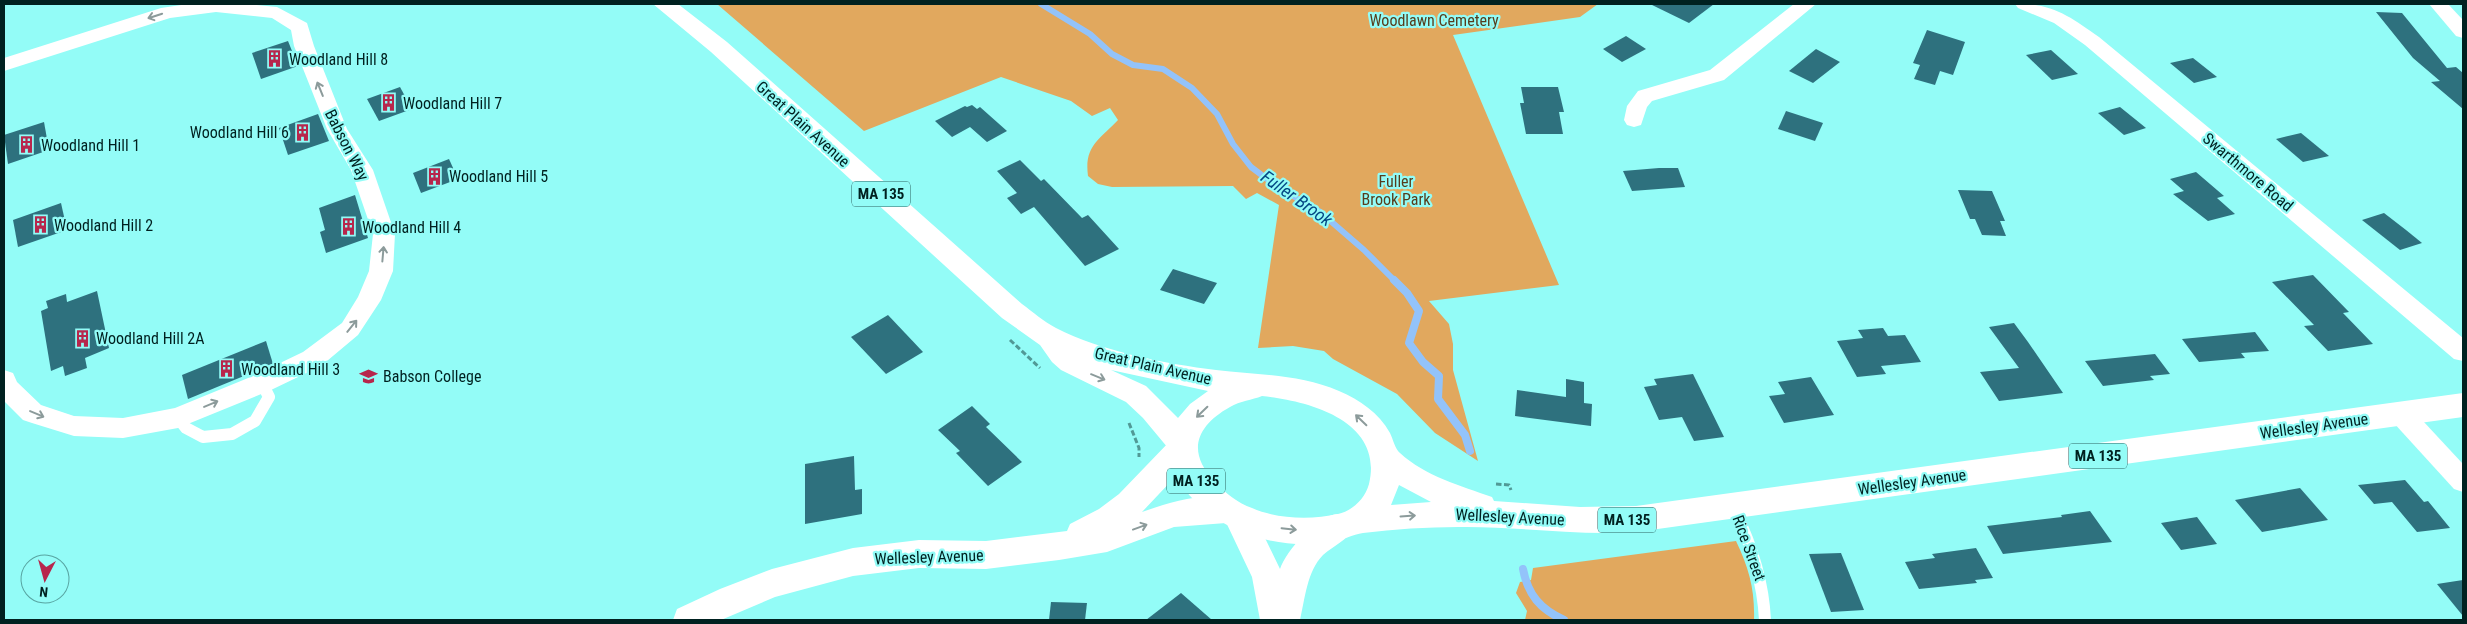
<svg xmlns="http://www.w3.org/2000/svg" width="2467" height="624" font-family="'Roboto Condensed',sans-serif">
	<rect width="100%" height="100%" fill="#93fcf7"/>
	<g fill="#e1a85e">
		<path d="M717 4H1598L1580 17 1453 35 1559 285 1429 301 1449 324 1453 344V370L1478 461 1435 433 1397 394 1333 359 1324 351 1293 346 1258 348 1279 205 1257 193 1246 199 1233 186 1112 187 1098 184 1088 176C1084 146 1099 140 1118 120L1110 108 1092 116 1071 101 1001 77 864 131Z"/>
		<path d="M1736 541C1749 568 1755 590 1754 620H1525L1527 611 1516 593 1520 582 1531 580 1533 568Z"/>
	</g>
	<g fill="none" stroke-linecap="round" stroke-linejoin="round">
		<polyline stroke="#93c3fa" stroke-width="6" points="1041,4 1090,34 1112,54 1133,65 1163,69 1192,88 1217,114 1233,144 1251,167 1279,188 1319,211 1364,250 1395,281"/>
		<g stroke="#93c3fa" stroke-width="8">
			<polyline points="1394,280 1407,293 1419,311 1409,343 1423,362 1439,376 1438,399 1465,435 1470,451"/>
			<path d="M1523 569C1528 595 1540 609 1564 620"/>
		</g>
	</g>
	<g fill="#2e717e">
		<polygon points="1650,4 1714,4 1689,23"/>
		<polygon points="2376,12 2402,13 2447,68 2456,67 2463,73 2463,109 2431,82 2440,81 2413,58"/>
		<polygon points="1927,30 1965,42 1953,75 1940,71 1935,85 1914,79 1920,65 1913,63"/>
		<polygon points="1626,36 1646,49 1622,62 1603,49"/>
		<polygon points="288,41 298,66 261,79 252,53"/>
		<polygon points="1816,49 1840,62 1813,83 1789,71"/>
		<polygon points="2051,50 2078,74 2052,80 2026,55"/>
		<polygon points="2193,58 2217,77 2194,83 2170,63"/>
		<polygon points="400,87 412,109 379,121 367,99"/>
		<polygon points="1521,87 1558,87 1564,112 1559,112 1563,134 1526,134 1520,103 1524,103"/>
		<polygon points="972,105 977,109 980,107 1007,131 987,142 970,127 952,137 935,121 965,106 967,107"/>
		<polygon points="2120,107 2146,128 2124,135 2098,113"/>
		<polygon points="1786,111 1823,123 1815,141 1778,129"/>
		<polygon points="318,114 329,141 288,155 279,128"/>
		<polygon points="44,122 49,150 8,164 4,135"/>
		<polygon points="2301,133 2329,156 2303,162 2276,139"/>
		<polygon points="449,159 458,179 421,193 413,173"/>
		<polygon points="1020,160 1041,181 1044,179 1082,218 1088,215 1119,249 1085,266 1034,207 1021,214 1007,198 1017,193 997,171"/>
		<polygon points="1659,168 1678,168 1685,187 1632,191 1623,171"/>
		<polygon points="2196,172 2224,196 2217,198 2235,214 2208,221 2173,194 2184,191 2170,179"/>
		<polygon points="1958,190 1992,191 2005,221 2000,221 2006,236 1982,235 1975,219 1970,219"/>
		<polygon points="355,195 368,238 326,253 320,232 325,230 319,208"/>
		<polygon points="61,203 67,230 18,247 13,220"/>
		<polygon points="2384,213 2406,230 2422,243 2400,250 2362,220"/>
		<polygon points="1173,269 1217,283 1204,304 1160,290"/>
		<polygon points="2313,275 2349,312 2343,313 2373,344 2328,351 2304,326 2314,325 2272,282"/>
		<polygon points="97,291 109,348 85,358 87,368 65,376 63,366 51,371 41,311 48,308 46,301 66,294 67,302"/>
		<polygon points="888,315 923,352 886,374 851,337"/>
		<polygon points="2014,323 2028,342 2063,393 1999,401 1980,372 2019,368 1989,327"/>
		<polygon points="1883,328 1888,336 1905,335 1921,362 1881,366 1886,374 1857,377 1837,341 1863,338 1858,330"/>
		<polygon points="2255,332 2269,351 2241,353 2245,358 2199,362 2182,339"/>
		<polygon points="266,341 273,364 188,399 182,375"/>
		<polygon points="2155,354 2170,374 2150,376 2154,380 2103,386 2085,361"/>
		<polygon points="1693,374 1724,437 1694,441 1682,417 1659,420 1644,387 1657,385 1654,379"/>
		<polygon points="1811,377 1834,415 1784,423 1769,396 1785,394 1778,382"/>
		<polygon points="1566,379 1584,382 1584,403 1592,404 1591,426 1515,416 1517,390 1566,397"/>
		<polygon points="972,406 990,424 986,427 1022,462 988,486 956,453 960,451 938,430"/>
		<polygon points="854,456 855,490 862,489 862,514 805,524 805,464"/>
		<polygon points="2405,480 2424,502 2428,501 2450,528 2417,532 2392,502 2374,504 2358,485"/>
		<polygon points="2300,488 2328,520 2262,532 2235,500"/>
		<polygon points="2090,511 2112,542 2003,554 1987,526 2062,517 2061,515"/>
		<polygon points="2197,517 2217,544 2181,550 2161,523"/>
		<polygon points="1976,548 1993,578 1975,580 1977,583 1919,589 1905,562 1935,558 1932,554"/>
		<polygon points="1841,553 1864,610 1831,612 1809,554"/>
		<polygon points="2463,580 2463,616 2437,584"/>
		<polygon points="1181,593 1212,620 1146,620"/>
		<polygon points="1051,602 1087,603 1085,620 1049,620"/>
	</g>
	<g fill="none" stroke-linecap="round" stroke-linejoin="round">
		<g stroke="#519996" stroke-width="3" stroke-dasharray="5.5 2.5" stroke-linecap="butt">
			<polyline points="1010,340 1040,368"/>
			<polyline points="1129,423 1139,448 1139,457"/>
			<polyline points="1496,484 1509,485 1511,490"/>
		</g>
		<g stroke="#fff" stroke-width="12">
			<polyline points="178,418 186,428 203,437 232,434 255,421 269,397 262,383"/>
			<path d="M1733 507C1751 543 1763 579 1765 620"/>
		</g>
		<g fill="#fff" fill-rule="evenodd">
			<polygon points="188,4 247,4 277,7 307,23 314,46 347,129 373,170 395,234 393,271 381,300 358,335 321,366 271,390 178,428 123,438 74,436 32,423 23,420 4,401 4,370 13,373 17,382 41,405 74,416 123,418 175,408 253,376 303,352 342,323 358,297 369,271 373,234 351,170 327,129 294,46 291,30 272,18 216,12 170,18 4,71 4,58 161,8"/>
			<polygon points="1794,4 1816,4 1724,80 1652,101 1647,107 1641,125 1634,127 1627,125 1624,120 1627,106 1638,91 1710,70"/>
			<path d="M2015 4C2051 2 2071 17 2099 37L2463 338V361L2454 359 2085 45 2054 23 2018 8Z"/>
			<polygon points="2429,4 2448,4 2463,20 2463,38 2456,36"/>
			<polygon points="2401,404 2410,407 2463,464 2463,492 2454,489 2392,421 2388,414 2392,407"/>
		</g>
		<path fill="#fff" fill-rule="evenodd" d="M1240 505 1251 509 1280 569C1286 551 1318 514 1338 514 1341 514 1346 516 1349 517L1354 527C1347 541 1334 545 1323 555 1307 571 1305 599 1300 620H1260L1252 577 1224 518 1229 509Z"/>
		<path fill="#fff" fill-rule="evenodd" d="M1182 437 1193 440 1197 449 1193 458 1142 512C1171 502 1208 490 1237 501L1242 510 1237 519 1226 523 1174 527 1107 552 1059 560 986 569 919 568 853 576 775 597 721 620H673L677 609 720 589 772 569 853 548 919 540 986 541 1067 531 1070 524 1099 509 1119 494 1171 440Z"/>
		<path fill="#fff" fill-rule="evenodd" d="M653 4H678L727 42 1022 304C1033 312 1043 321 1056 328 1101 351 1166 364 1216 370 1258 375 1299 374 1339 391 1360 400 1379 413 1390 433 1393 439 1395 449 1400 453 1425 476 1461 486 1492 497L1494 501 1580 507 1636 506 2463 393V417L1636 532C1576 536 1518 526 1458 527 1427 527 1394 529 1363 533 1353 534 1342 541 1331 542 1282 550 1226 535 1192 498 1180 485 1168 466 1168 448L1143 418 1126 402 1061 370 1052 362 1040 345 1002 318 711 52ZM1111 370 1208 391 1190 404 1178 418 1146 386ZM1262 396C1310 401 1384 421 1369 484 1365 499 1352 511 1338 514 1311 520 1277 519 1252 508 1238 503 1225 493 1215 482 1186 452 1196 426 1230 407 1240 401 1252 400 1262 396ZM1399 485 1431 502 1391 505Z"/>
	</g>
	<defs><path id="oneway-shaft" d="M-6 0H5M1.5-3L5.5 0L1.5 3" fill="none" stroke-width="1.6" stroke-linecap="round" stroke-linejoin="round" transform="scale(1.25)"/></defs>
	<g stroke="#8c9b9b">
		<use href="#oneway-shaft" transform="translate(155 16) rotate(162)"/>
		<use href="#oneway-shaft" transform="translate(320 89) rotate(-112)"/>
		<use href="#oneway-shaft" transform="translate(383 254) rotate(-85)"/>
		<use href="#oneway-shaft" transform="translate(352 326) rotate(-51)"/>
		<use href="#oneway-shaft" transform="translate(1098 377) rotate(22)"/>
		<use href="#oneway-shaft" transform="translate(211 404) rotate(-23)"/>
		<use href="#oneway-shaft" transform="translate(1202 412) rotate(136)"/>
		<use href="#oneway-shaft" transform="translate(37 414) rotate(23)"/>
		<use href="#oneway-shaft" transform="translate(1361 420) rotate(-136)"/>
		<use href="#oneway-shaft" transform="translate(1408 516) rotate(-4)"/>
		<use href="#oneway-shaft" transform="translate(1140 527) rotate(-20)"/>
		<use href="#oneway-shaft" transform="translate(1289 529) rotate(6)"/>
	</g>
	<defs>
		<symbol id="building-bare" viewBox="-9 -9 18 18"><path d="M-4-6H4V6H1V3H-1V6H-4ZM-2.5-4.3h1.7v1.8h-1.7ZM.8-4.3h1.7v1.8H.8ZM-2.5-1h1.7V.8h-1.7ZM.8-1h1.7V.8H.8Z" fill="#b7264c" stroke="#93fcf7" stroke-width="2.5" paint-order="stroke"/></symbol>
		<symbol id="university-bare" viewBox="-9 -9 18 18"><path d="M0-5L7-2L0 1L-7-2ZM-4 1L0 2.5L4 1V4Q0 6-4 4Z" fill="#b7264c" stroke="#93fcf7" stroke-width="2.5" paint-order="stroke"/></symbol>
	</defs>
	<g fill-rule="evenodd">
		<use href="#building-bare" x="262" y="46" width="25" height="25"/>
		<use href="#building-bare" x="376" y="90" width="25" height="25"/>
		<use href="#building-bare" x="290" y="120" width="25" height="25"/>
		<use href="#building-bare" x="14" y="132" width="25" height="25"/>
		<use href="#building-bare" x="422" y="164" width="25" height="25"/>
		<use href="#building-bare" x="28" y="212" width="25" height="25"/>
		<use href="#building-bare" x="336" y="214" width="25" height="25"/>
		<use href="#building-bare" x="70" y="326" width="25" height="25"/>
		<use href="#building-bare" x="214" y="356" width="25" height="25"/>
		<use href="#university-bare" x="356" y="364" width="25" height="25"/>
	</g>
	<g text-anchor="middle" dominant-baseline="central" stroke-width="4.5" stroke-linejoin="round" paint-order="stroke">
		<g fill="#93fcf7" stroke="#2c6360" stroke-width="1">
			<rect x="852" y="181.5" width="58" height="25" rx="4"/>
			<rect x="2069" y="443.5" width="58" height="25" rx="4"/>
			<rect x="1167" y="468.5" width="58" height="25" rx="4"/>
			<rect x="1598" y="507.5" width="58" height="25" rx="4"/>
		</g>
		<g font-size="15" font-weight="bold" fill="#002120">
			<text x="881" y="194">MA 135</text>
			<text x="2098" y="456">MA 135</text>
			<text x="1196" y="481">MA 135</text>
			<text x="1627" y="520">MA 135</text>
		</g>
		<g font-size="16" fill="#563d1d" stroke="#93fcf7">
			<text x="1434" y="20">Woodlawn Cemetery</text>
			<text x="1396" y="181">Fuller<tspan x="1396" dy="18">Brook Park</tspan></text>
		</g>
		<g font-size="16" fill="#002120" stroke="#93fcf7" text-anchor="start">
			<text x="289" y="59">Woodland Hill 8</text>
			<text x="403" y="103">Woodland Hill 7</text>
			<text x="289" y="132" text-anchor="end">Woodland Hill 6</text>
			<text x="41" y="145">Woodland Hill 1</text>
			<text x="449" y="176">Woodland Hill 5</text>
			<text x="54" y="225">Woodland Hill 2</text>
			<text x="362" y="227">Woodland Hill 4</text>
			<text x="96" y="338">Woodland Hill 2A</text>
			<text x="241" y="369">Woodland Hill 3</text>
			<text x="383" y="376">Babson College</text>
		</g>
		<g font-size="16" fill="#002120" stroke="#93fcf7">
			<text transform="translate(803 124) rotate(42)">Great Plain Avenue</text>
			<text transform="translate(347 145) rotate(63)">Babson Way</text>
			<text transform="translate(2248 172) rotate(40)">Swarthmore Road</text>
			<text transform="translate(1153 366) rotate(13)">Great Plain Avenue</text>
			<text transform="translate(2314 426) rotate(-8)">Wellesley Avenue</text>
			<text transform="translate(1912 482) rotate(-8)">Wellesley Avenue</text>
			<text transform="translate(1510 517) rotate(3)">Wellesley Avenue</text>
			<text transform="translate(1749 548) rotate(70)">Rice Street</text>
			<text transform="translate(929 557) rotate(-2)">Wellesley Avenue</text>
		</g>
		<g font-size="18" font-style="italic" fill="#044985" stroke="#93fcf7">
			<text transform="translate(1297 198) rotate(35)">Fuller Brook</text>
		</g>
	</g>
	<rect width="2467" height="624" fill="none" stroke="#002120" stroke-width="10"/>
	<g transform="translate(45 579) rotate(186)"><circle r="24" fill="#93fcf7" stroke="#58a4a1"/>
	<path d="M0-4L9 19L0 12L-9 19Z" fill="#b7264c"/>
	<text y="-8" font-size="14" font-weight="bold" text-anchor="middle" fill="#002120">N</text>
	</g>
</svg>
